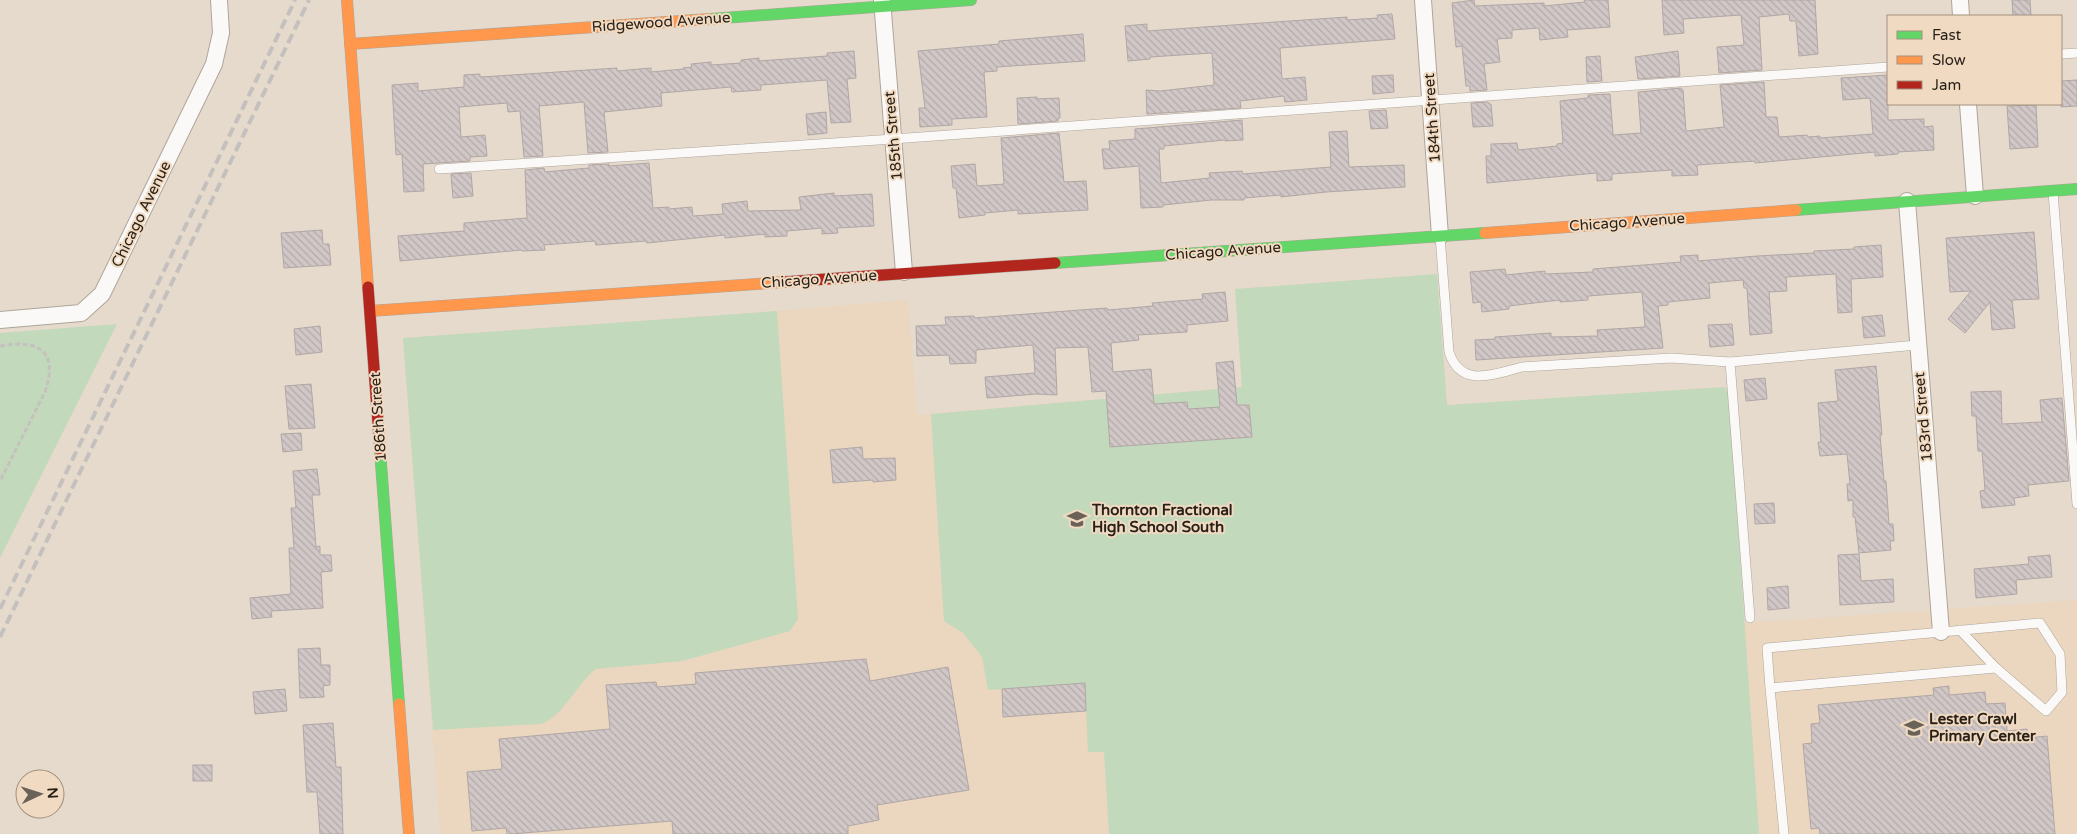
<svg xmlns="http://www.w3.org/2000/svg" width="2077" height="834" font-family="'Varela Round',sans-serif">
	<defs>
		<pattern id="building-back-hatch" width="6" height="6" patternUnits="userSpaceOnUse" patternTransform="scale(1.25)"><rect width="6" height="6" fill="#d0c7c6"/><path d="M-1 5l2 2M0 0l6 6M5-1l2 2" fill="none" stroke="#b3aba9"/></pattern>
	</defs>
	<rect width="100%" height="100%" fill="#e6dacc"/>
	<polygon fill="#ebd6bf" points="1437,274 1447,405 1725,387 1729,395 1744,623 2077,600 2077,834 440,834 403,338 777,311 908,300 917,415 1242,387 1235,289"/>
	<g fill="#c2d9bc">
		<polygon points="1437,274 1447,405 1725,387 1729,395 1759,834 1109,834 1104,752 1088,752 1085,684 988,690 982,657 963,633 944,621 931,414 1242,387 1235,289"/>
		<path d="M777 311 798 619 790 631 682 661 596 669C577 683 563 717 541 724L433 730 403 338Z"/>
		<polygon points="117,324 0,558 0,333"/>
	</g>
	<g fill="url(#building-back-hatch)" stroke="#b0a7a6">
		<polygon points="1474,0 1475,6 1544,3 1544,6 1585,2 1584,0 1608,0 1610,27 1567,30 1568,37 1540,40 1539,28 1512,30 1512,38 1497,39 1500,62 1484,64 1487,90 1470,91 1470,86 1466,86 1462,46 1456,47 1452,3"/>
		<polygon points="1662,0 1815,0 1818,54 1799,56 1796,21 1790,21 1789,14 1759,17 1762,70 1719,73 1717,47 1744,45 1741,15 1683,19 1684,33 1664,35"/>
		<polygon points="2012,0 2030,0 2031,16 2013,16"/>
		<polygon points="1392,14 1395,39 1280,48 1282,79 1305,77 1307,100 1285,102 1284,96 1240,101 1241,108 1147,114 1146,90 1160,91 1214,85 1212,53 1150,57 1150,59 1128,61 1125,26 1147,24 1147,31 1347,17 1347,20 1378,18 1377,15"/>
		<polygon points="1083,34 1085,61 997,67 997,71 984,72 987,117 952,119 952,125 920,127 919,108 925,108 918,51 999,44 999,41"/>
		<polygon points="854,51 856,78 847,79 851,122 831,123 827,80 761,85 761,90 732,92 731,87 661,93 662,106 604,112 608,152 588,153 584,102 539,106 543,156 524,157 520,111 508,112 507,103 459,107 461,137 485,135 487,156 470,157 470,161 423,164 424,191 404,192 402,154 396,155 392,85 418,83 418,91 464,87 464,75 480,74 480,77 497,76 617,68 617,71 651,68 651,72 683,69 683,68 692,67 691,64 711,62 711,65 741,63 741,60 759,58 759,61 827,56 827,53"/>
		<polygon points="1678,51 1680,76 1638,79 1635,57"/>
		<polygon points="1600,56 1602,81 1587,82 1586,57"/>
		<polygon points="1393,75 1394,92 1373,94 1372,76"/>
		<polygon points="1888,75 1888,120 1924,119 1924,127 1933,126 1934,150 1898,152 1898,154 1875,156 1875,152 1755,163 1755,161 1697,165 1698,175 1672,176 1672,170 1612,174 1612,180 1597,181 1597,173 1487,183 1486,156 1491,156 1491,144 1517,143 1518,150 1557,146 1557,144 1563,143 1560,101 1588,98 1588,95 1610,94 1613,135 1641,133 1638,92 1681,88 1683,90 1686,131 1724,127 1720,85 1764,82 1766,117 1777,117 1779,137 1807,135 1808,137 1820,136 1820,138 1873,134 1870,98 1843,100 1841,78"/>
		<polygon points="2077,80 2077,106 2061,107 2061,81"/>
		<polygon points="1037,97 1037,99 1059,98 1060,118 1058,118 1058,121 1018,124 1017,98"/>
		<polygon points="1488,102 1489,104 1491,104 1493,126 1473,127 1471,103"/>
		<polygon points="2036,105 2038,147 2010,149 2007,106"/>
		<polygon points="1386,110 1388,128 1371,129 1369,111"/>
		<polygon points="826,112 827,133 808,135 806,114"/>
		<polygon points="1242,120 1243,140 1225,141 1225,140 1164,146 1164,149 1159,149 1161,183 1210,178 1209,173 1242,171 1243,174 1331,167 1329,132 1347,131 1349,167 1404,165 1405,187 1326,192 1281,197 1281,195 1244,198 1244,200 1211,200 1163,205 1163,207 1141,208 1139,166 1104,169 1102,149 1110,149 1109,141 1135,139 1135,129"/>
		<polygon points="1059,133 1064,182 1086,181 1088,210 1018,214 1018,210 985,213 985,215 959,218 956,188 953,188 951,166 975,164 977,186 1004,184 1001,138"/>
		<polygon points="649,163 653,208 669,207 669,209 692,207 693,216 723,214 722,204 747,201 748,211 801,210 799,197 834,193 834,196 872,194 874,226 837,228 838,233 822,234 822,228 787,231 787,236 765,237 765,234 725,238 725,235 647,243 646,241 596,245 595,241 544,245 545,250 522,251 522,250 400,261 398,236 464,231 464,223 527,218 525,170 544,168 545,172 589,168 589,165 609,164 609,166"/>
		<polygon points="471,173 473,196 453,198 451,174"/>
		<polygon points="322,230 323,244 329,244 331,265 284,268 281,233"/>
		<polygon points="2034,232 2039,299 2012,300 2015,328 1992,330 1990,302 1965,333 1948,319 1971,291 1950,292 1946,238"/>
		<polygon points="1881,245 1883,277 1851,279 1852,312 1838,313 1836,274 1786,277 1787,291 1769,292 1772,333 1750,335 1747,288 1744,288 1743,280 1709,283 1710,298 1668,302 1668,305 1658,306 1663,348 1476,360 1475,340 1495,339 1495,337 1551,333 1551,337 1598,336 1597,330 1645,327 1642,292 1588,296 1588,300 1560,302 1560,300 1509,306 1509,309 1482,312 1481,302 1473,303 1470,272 1505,269 1506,275 1545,271 1545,274 1593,272 1593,269 1681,262 1680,256 1698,255 1698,261 1757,256 1814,253 1814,251 1854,249 1854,247"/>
		<polygon points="1225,292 1228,321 1187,325 1187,332 1138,335 1139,340 1111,343 1113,372 1151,369 1154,404 1187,402 1188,409 1220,407 1216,363 1233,361 1237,405 1249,405 1252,437 1110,447 1106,391 1092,392 1088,347 1055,348 1057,395 1036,394 987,398 985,377 1035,373 1033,345 976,350 976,363 950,364 949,355 917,356 916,326 946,325 945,317 974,316 974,318 1107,308 1108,310 1153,306 1152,303 1203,299 1202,294"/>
		<polygon points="1882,315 1885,336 1864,338 1862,317"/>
		<polygon points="1732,324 1734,345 1710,347 1708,325"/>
		<polygon points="320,326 322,352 296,355 294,329"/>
		<polygon points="1876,366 1882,435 1880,435 1884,481 1886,481 1889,524 1893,524 1894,541 1890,541 1891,550 1859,553 1855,517 1853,517 1853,500 1848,501 1847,484 1850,484 1847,454 1820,456 1818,442 1821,442 1818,403 1838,401 1835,370"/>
		<polygon points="1765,378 1767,399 1746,401 1744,380"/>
		<polygon points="311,384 315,428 289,429 285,386"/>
		<polygon points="2001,391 2002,424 2042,422 2040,400 2062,398 2069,481 2028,485 2029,496 2014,498 2015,505 1982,508 1980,491 1985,490 1982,451 1978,451 1976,416 1972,416 1971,392"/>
		<polygon points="301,433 302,450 283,452 281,434"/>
		<polygon points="862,447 863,459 895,458 896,480 873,482 873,480 833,483 830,450"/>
		<polygon points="317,469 320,495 312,495 316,547 320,546 320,555 331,555 332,571 321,572 323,608 271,611 272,617 252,619 250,598 291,594 289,548 294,548 291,508 296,508 293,471"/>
		<polygon points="1774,503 1775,523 1755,524 1754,504"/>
		<polygon points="1859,554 1861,581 1893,579 1894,602 1840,605 1838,555"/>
		<polygon points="2050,555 2052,577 2016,580 2017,594 1976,598 1974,569 2029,564 2028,557"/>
		<polygon points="1788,586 1789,608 1768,610 1767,588"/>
		<polygon points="320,648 321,665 330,665 330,685 323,686 324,697 300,698 298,649"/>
		<polygon points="866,659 870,681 948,667 969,790 877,805 879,820 848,826 848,834 673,834 672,821 511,834 507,834 506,828 472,831 467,772 502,769 499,739 610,729 606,685 656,682 657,687 696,684 695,673"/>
		<polygon points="1085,683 1086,711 1003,717 1002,689"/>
		<polygon points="1949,686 1949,695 1985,692 1986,704 2005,703 2007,731 2027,729 2028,738 2047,736 2055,834 1820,834 1819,828 1811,829 1803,744 1812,743 1811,724 1820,723 1818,705 1934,695 1933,688"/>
		<polygon points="285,689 287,711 255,714 253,692"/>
		<polygon points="333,723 336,767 341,767 343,834 320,834 317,792 307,792 303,725"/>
		<rect x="193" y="765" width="19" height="16"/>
	</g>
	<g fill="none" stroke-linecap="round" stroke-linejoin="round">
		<defs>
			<g id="lane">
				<polyline points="2061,54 2077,53"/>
				<polyline points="439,169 893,139 1888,67"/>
				<polyline points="2053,192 2077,504"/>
				<path d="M1440 236 1449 352C1461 389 1494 374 1522 367L1671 358 1730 362 1917 345"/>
				<polyline points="1730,362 1750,618"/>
				<polyline points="1960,630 1996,668"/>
				<polyline points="1770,688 1767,648 2040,623 2060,654 2062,692 2046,711 1996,668 1770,688 1784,834"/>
			</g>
			<g id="street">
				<polyline points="882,0 904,272"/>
				<polyline points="1423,0 1440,236"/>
				<polyline points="1960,0 1961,16"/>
				<polyline points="1968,104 1975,196"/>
				<polyline points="1907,201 1941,632"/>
				<polyline points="0,320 81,313 102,294 214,64 221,33 219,0"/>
			</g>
			<g id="fast">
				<polyline points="710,19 971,0"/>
				<polyline points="1796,210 2077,189"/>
				<polyline points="1055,263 1485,233"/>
				<polyline points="380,450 399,704"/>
			</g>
			<g id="slow">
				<polyline points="347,0 368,287"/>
				<polyline points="350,44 710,19"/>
				<polyline points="1485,233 1796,210"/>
				<polyline points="370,311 784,282"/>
				<polyline points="399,704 409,834"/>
			</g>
			<g id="jam">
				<polyline points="784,282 1055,263"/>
				<polyline points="368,287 380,450"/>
			</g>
		</defs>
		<use href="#lane" stroke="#aea59a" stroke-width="10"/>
		<use href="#street" stroke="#aea59a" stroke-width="18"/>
		<use href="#fast" stroke="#aea59a" stroke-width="12"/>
		<use href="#slow" stroke="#aea59a" stroke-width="12"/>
		<use href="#jam" stroke="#aea59a" stroke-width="12"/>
		<path stroke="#c5c1bd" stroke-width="3" stroke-dasharray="5 2.5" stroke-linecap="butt" d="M0 346C39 339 59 351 45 392L0 481"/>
		<use href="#lane" stroke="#fbf9f7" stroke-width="9"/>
		<use href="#street" stroke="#fbf9f7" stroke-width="16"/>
		<use href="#fast" stroke="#63d668" stroke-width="11"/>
		<use href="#slow" stroke="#ff974d" stroke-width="11"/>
		<use href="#jam" stroke="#b3261e" stroke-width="11"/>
		<g stroke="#c4c0bd" stroke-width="4" stroke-dasharray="10 5" stroke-linecap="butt">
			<polyline points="0,609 295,0"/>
			<polyline points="0,637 309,0"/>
		</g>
	</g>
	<defs>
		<symbol id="school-bare" viewBox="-9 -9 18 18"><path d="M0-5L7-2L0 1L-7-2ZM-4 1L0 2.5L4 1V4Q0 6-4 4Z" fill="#6b6257" stroke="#f1dac2" stroke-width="2.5" paint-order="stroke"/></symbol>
	</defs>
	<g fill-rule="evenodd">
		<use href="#school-bare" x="1063" y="505" width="28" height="28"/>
		<use href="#school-bare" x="1900" y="714" width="28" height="28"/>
	</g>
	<g text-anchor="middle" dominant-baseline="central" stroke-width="4" stroke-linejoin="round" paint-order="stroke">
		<g font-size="15" fill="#292118" stroke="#f1dac2">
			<text transform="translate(661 22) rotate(-4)">Ridgewood Avenue</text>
			<text transform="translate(1432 118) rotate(-94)">184th Street</text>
			<text transform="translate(893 136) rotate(-95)">185th Street</text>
			<text transform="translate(141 214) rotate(-64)">Chicago Avenue</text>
			<text transform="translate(1627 222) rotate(-4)">Chicago Avenue</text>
			<text transform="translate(1223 251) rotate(-4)">Chicago Avenue</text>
			<text transform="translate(819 279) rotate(-4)">Chicago Avenue</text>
			<text transform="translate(378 417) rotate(-94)">186th Street</text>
			<text transform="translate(1923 417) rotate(-95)">183rd Street</text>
		</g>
		<g font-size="15" font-weight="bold" fill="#292118" stroke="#f1dac2" text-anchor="start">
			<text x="1092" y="510">Thornton Fractional<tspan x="1092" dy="17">High School South</tspan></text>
			<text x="1929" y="719">Lester Crawl<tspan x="1929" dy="17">Primary Center</tspan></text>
		</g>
	</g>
	<rect x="1887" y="15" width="175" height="90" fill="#f1dac2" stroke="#a1907e"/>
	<rect x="1897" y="31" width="25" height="8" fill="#63d668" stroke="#a1907e"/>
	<text x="1932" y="40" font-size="15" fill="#292118">Fast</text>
	<rect x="1897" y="56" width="25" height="8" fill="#ff974d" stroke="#a1907e"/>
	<text x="1932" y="65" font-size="15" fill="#292118">Slow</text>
	<rect x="1897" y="81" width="25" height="8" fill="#b3261e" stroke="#a1907e"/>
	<text x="1932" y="90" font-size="15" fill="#292118">Jam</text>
	<g transform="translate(40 794) rotate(86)"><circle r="24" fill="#f1dac2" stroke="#a1907e"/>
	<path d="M0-4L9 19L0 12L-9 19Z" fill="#6b6257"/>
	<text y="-8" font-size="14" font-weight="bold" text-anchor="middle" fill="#292118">N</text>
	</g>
</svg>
